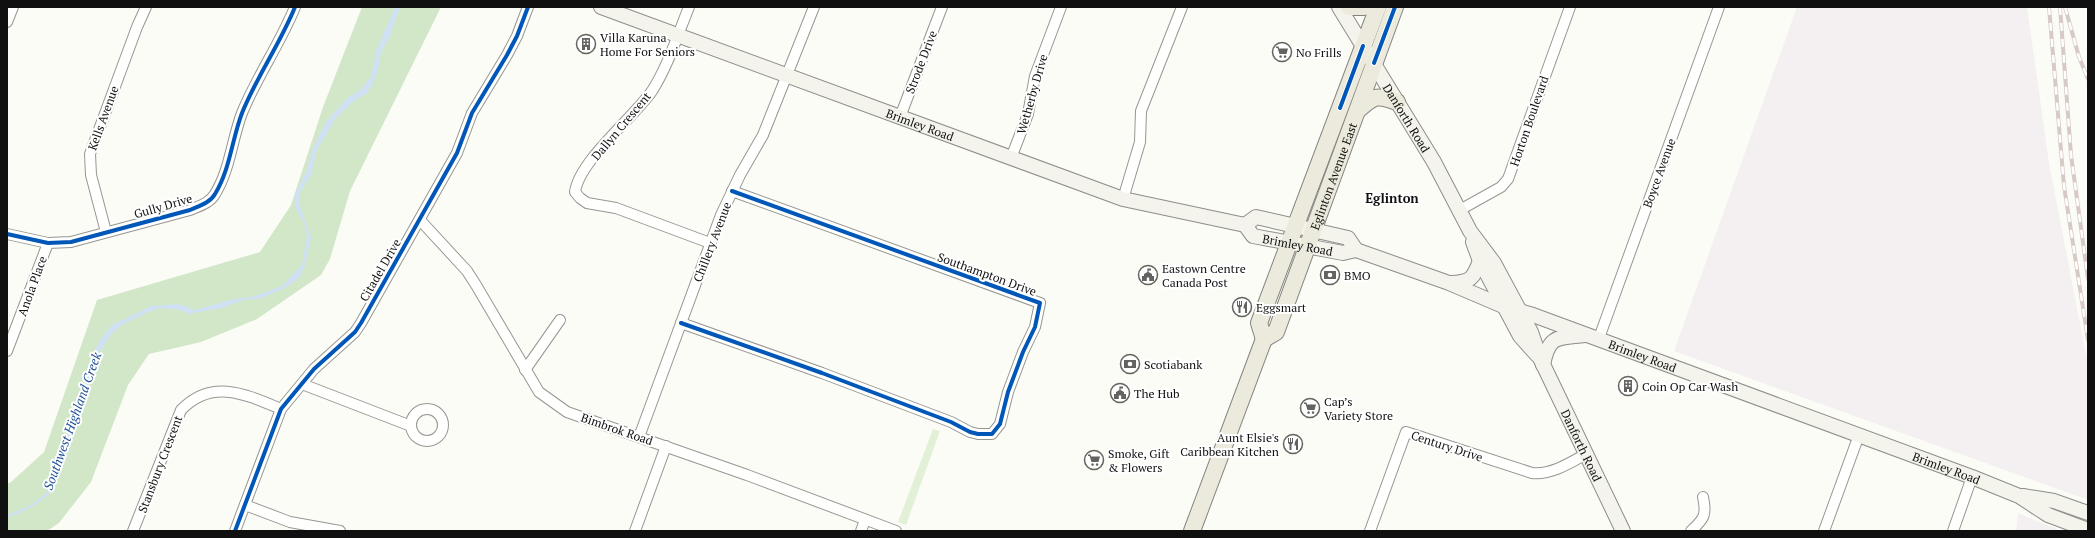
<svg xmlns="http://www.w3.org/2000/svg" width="2095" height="538" font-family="'PT Serif',serif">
	<rect width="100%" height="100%" fill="#fcfcf6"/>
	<g fill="#f4f0f1">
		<polygon points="1797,7 2027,7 2049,163 2088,365 2088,500 1674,351"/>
		<polygon points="2018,513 2061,531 2016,531"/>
	</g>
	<polygon fill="#e3f0d8" points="933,429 940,431 906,525 898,522"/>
	<polygon fill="#d2e7c7" points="362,7 441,7 350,191 330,259 321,275 257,319 201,342 149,354 128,385 91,482 59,523 47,531 7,531 7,484 11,482 44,452 97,300 260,252 291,205 323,107"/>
	<polygon fill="#cfe1f3" points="395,7 400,7 390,36 381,52 378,70 372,85 367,93 354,101 335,119 316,152 311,175 300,192 299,204 311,237 305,265 300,277 287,287 259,299 244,300 222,308 189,314 181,310 160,308 144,314 120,326 110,336 98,354 81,405 71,443 65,454 63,454 63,445 93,354 100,340 112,325 151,306 178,304 195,310 234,299 251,297 282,286 302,265 307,236 304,223 296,209 294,196 306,172 312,150 326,122 347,98 360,90 371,77 376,51"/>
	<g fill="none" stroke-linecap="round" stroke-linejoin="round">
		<path stroke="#cfe1f3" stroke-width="2.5" d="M7 516C21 512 42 502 50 490 56 480 59 465 63 454"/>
		<defs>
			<g id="street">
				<path d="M689 7C678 34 668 66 652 91 633 118 579 161 575 192L580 198 587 203 616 208 710 243"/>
				<polyline points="7,22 13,7"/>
				<polyline points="900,117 942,7"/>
				<polyline points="1011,158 1028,114 1035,76 1061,7"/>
				<polyline points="1123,199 1140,142 1141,111 1182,7"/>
				<polyline points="1458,211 1501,187 1508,179 1570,7"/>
				<polyline points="420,220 467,271 476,285 539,392 567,412 747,475 896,531"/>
				<polyline points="106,232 91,175 90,154 137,27 146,7"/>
				<path d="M7 234 48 243 71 242 190 210C199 206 210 203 215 194 230 170 232 139 242 113 257 76 280 44 295 7"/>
				<polyline points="681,323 822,373 951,422 970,432 978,434 992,434 1000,424 1008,392 1023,352 1035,327 1040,303 732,191"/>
				<polyline points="1599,338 1719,7"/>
				<polyline points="7,351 48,243"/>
				<polyline points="525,370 560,320"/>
				<polyline points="302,384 411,426"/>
				<circle cx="427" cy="425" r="16"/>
				<polyline points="639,437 721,215 740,175 763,135 814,7"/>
				<polyline points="245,505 290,522 340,531"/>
				<path d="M133 531 181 410C212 378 245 394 281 409"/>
				<polyline points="235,531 281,409 314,369 355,332 361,323 457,153 472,113 507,55 517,36 528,7"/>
				<polyline points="635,531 666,446"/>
				<polyline points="861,531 865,520"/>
				<path d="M1370 531 1406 432 1532 473C1551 475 1570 463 1586 454"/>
				<path d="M1691 531C1704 519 1707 515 1703 497"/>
				<polyline points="1824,531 1859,435"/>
				<polyline points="1953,531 1972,477"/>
			</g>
			<g id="secondary">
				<path id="s1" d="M601 7 1123 199 1245 225 1253 236 1343 253 1356 250 1449 283 1503 306 1533 315 1972 477 2019 496 2048 515 2088 530"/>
				<path id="s2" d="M1339 7 1434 162 1470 231 1494 263 1531 332 1540 358 1623 531"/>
				<polyline points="1245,225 1256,217 1348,238 1356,250"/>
				<polyline points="1473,242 1480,261 1520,336 1537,355"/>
				<path d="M1451 283C1471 282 1473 279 1480 261"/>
				<path d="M1543 365C1549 334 1558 338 1585 335"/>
				<polyline points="2023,496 2054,501 2088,513"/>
			</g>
			<g id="primary">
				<polyline points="1349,7 1364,7"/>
				<path d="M1357 111C1374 96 1376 94 1397 102"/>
				<polyline points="1264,339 1259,323 1378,7"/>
				<path id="s3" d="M1192 531 1264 339 1276 332 1395 7"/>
			</g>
		</defs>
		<use href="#street" stroke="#969694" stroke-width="12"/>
		<use href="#secondary" stroke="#8d8d8a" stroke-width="16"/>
		<use href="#primary" stroke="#848481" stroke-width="18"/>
		<use href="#street" stroke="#fffffe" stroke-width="10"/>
		<use href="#secondary" stroke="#f4f4ec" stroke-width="14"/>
		<use href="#primary" stroke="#ebeadc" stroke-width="16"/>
		<defs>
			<g id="rail">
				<polyline points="2049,7 2064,186 2088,340"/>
				<polyline points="2060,7 2071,155 2088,279"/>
				<polyline points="2065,7 2079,57 2088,79"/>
			</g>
		</defs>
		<use href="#rail" stroke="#d7c9c6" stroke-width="4"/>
		<use href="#rail" stroke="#fff" stroke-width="2.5" stroke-dasharray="8" stroke-linecap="butt"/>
		<defs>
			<g id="cycleway">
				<polyline points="1374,63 1395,7"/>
				<polyline points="1340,108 1363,46"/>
				<path d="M7 234 48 243 71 242 190 210C199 206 210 203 215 194 230 170 232 139 242 113 257 76 280 44 295 7"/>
				<polyline points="681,323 822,373 951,422 970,432 978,434 992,434 1000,424 1008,392 1023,352 1035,327 1040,303 732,191"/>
				<polyline points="235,531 281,409 314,369 355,332 361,323 457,153 472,113 507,55 517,36 528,7"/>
			</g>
		</defs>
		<use href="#cycleway" stroke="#fff" stroke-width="6"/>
		<use href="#cycleway" stroke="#0057b8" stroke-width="4"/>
	</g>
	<defs>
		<symbol id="building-ring" viewBox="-11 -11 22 22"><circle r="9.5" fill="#fff" stroke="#636360" stroke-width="1.5"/><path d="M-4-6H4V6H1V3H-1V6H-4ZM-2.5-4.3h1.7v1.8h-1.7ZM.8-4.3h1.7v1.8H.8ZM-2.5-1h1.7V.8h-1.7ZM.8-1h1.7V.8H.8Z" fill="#636360"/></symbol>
		<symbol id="supermarket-ring" viewBox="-11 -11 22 22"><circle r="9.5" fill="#fff" stroke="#636360" stroke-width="1.5"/><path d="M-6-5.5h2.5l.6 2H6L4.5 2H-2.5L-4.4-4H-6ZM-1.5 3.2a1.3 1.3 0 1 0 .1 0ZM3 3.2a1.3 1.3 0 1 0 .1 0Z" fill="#636360"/></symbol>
		<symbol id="civic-ring" viewBox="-11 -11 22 22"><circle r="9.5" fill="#fff" stroke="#636360" stroke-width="1.5"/><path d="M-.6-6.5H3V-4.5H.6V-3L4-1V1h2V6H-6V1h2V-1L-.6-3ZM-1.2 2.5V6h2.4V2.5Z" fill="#636360"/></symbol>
		<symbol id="bank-ring" viewBox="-11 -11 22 22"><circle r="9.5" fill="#fff" stroke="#636360" stroke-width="1.5"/><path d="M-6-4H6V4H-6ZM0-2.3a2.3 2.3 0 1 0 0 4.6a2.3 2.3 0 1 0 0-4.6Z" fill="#636360"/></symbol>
		<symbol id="restaurant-ring" viewBox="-11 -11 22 22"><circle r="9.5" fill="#fff" stroke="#636360" stroke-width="1.5"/><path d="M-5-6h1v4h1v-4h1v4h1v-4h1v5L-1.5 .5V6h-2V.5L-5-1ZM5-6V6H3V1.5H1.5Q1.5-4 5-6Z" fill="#636360"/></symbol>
	</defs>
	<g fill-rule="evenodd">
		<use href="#building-ring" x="575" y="33" width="22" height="22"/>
		<use href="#supermarket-ring" x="1271" y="41" width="22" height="22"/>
		<use href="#civic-ring" x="1137" y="264" width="22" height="22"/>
		<use href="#bank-ring" x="1319" y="264" width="22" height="22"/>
		<use href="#restaurant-ring" x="1231" y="296" width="22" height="22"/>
		<use href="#bank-ring" x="1119" y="353" width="22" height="22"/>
		<use href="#building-ring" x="1617" y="375" width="22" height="22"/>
		<use href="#civic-ring" x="1109" y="382" width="22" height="22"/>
		<use href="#supermarket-ring" x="1299" y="397" width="22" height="22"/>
		<use href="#restaurant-ring" x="1282" y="433" width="22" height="22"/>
		<use href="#supermarket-ring" x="1083" y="449" width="22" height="22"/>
	</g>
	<g text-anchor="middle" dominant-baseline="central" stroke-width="4" stroke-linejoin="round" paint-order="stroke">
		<g font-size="12" fill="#101010" stroke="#fff" text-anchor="start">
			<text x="600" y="37">Villa Karuna<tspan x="600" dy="14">Home For Seniors</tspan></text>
			<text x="1296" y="52">No Frills</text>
			<text x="1162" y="268">Eastown Centre<tspan x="1162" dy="14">Canada Post</tspan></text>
			<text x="1344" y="275">BMO</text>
			<text x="1256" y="307">Eggsmart</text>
			<text x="1144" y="364">Scotiabank</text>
			<text x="1642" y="386">Coin Op Car Wash</text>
			<text x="1134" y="393">The Hub</text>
			<text x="1324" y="401">Cap’s<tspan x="1324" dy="14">Variety Store</tspan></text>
			<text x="1279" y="437" text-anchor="end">Aunt Elsie's<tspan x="1279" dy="14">Caribbean Kitchen</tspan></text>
			<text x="1108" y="453">Smoke, Gift<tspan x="1108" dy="14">&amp; Flowers</tspan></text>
		</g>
		<g font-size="12" fill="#101010" stroke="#fff">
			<text transform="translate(921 62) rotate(-69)">Strode Drive</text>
			<text transform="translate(1032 94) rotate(-74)">Wetherby Drive</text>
			<text stroke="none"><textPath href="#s2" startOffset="130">Danforth Road</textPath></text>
			<text transform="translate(103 118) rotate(-70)">Kells Avenue</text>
			<text transform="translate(1529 121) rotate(-71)">Horton Boulevard</text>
			<text stroke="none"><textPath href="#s1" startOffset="340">Brimley Road</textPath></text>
			<text transform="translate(621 126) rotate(-50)">Dallyn Crescent</text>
			<text transform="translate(1659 173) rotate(-70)">Boyce Avenue</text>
			<text stroke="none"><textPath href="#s3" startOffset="385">Eglinton Avenue East</textPath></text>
			<text transform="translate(163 206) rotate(-16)">Gully Drive</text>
			<text transform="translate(712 242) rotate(-69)">Chillery Avenue</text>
			<text stroke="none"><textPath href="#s1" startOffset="740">Brimley Road</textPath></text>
			<text transform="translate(380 270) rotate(-60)">Citadel Drive</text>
			<text transform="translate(987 274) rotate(20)">Southampton Drive</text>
			<text transform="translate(32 286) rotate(-70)">Anola Place</text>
			<text stroke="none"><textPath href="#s1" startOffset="1105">Brimley Road</textPath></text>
			<text transform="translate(617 429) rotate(19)">Bimbrok Road</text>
			<text stroke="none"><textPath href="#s2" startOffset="502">Danforth Road</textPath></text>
			<text transform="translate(1447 446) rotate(18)">Century Drive</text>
			<text transform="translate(160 464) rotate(-69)">Stansbury Crescent</text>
			<text stroke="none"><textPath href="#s1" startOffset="1429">Brimley Road</textPath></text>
		</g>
		<g font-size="13" font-weight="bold" fill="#101010" stroke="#fff">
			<text x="1392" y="198">Eglinton</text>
		</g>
		<g font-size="13" font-style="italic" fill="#225399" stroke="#fff">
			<text transform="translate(72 421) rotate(-70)">Southwest Highland Creek</text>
		</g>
	</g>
	<rect width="2095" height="538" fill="none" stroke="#101010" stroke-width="16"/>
</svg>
